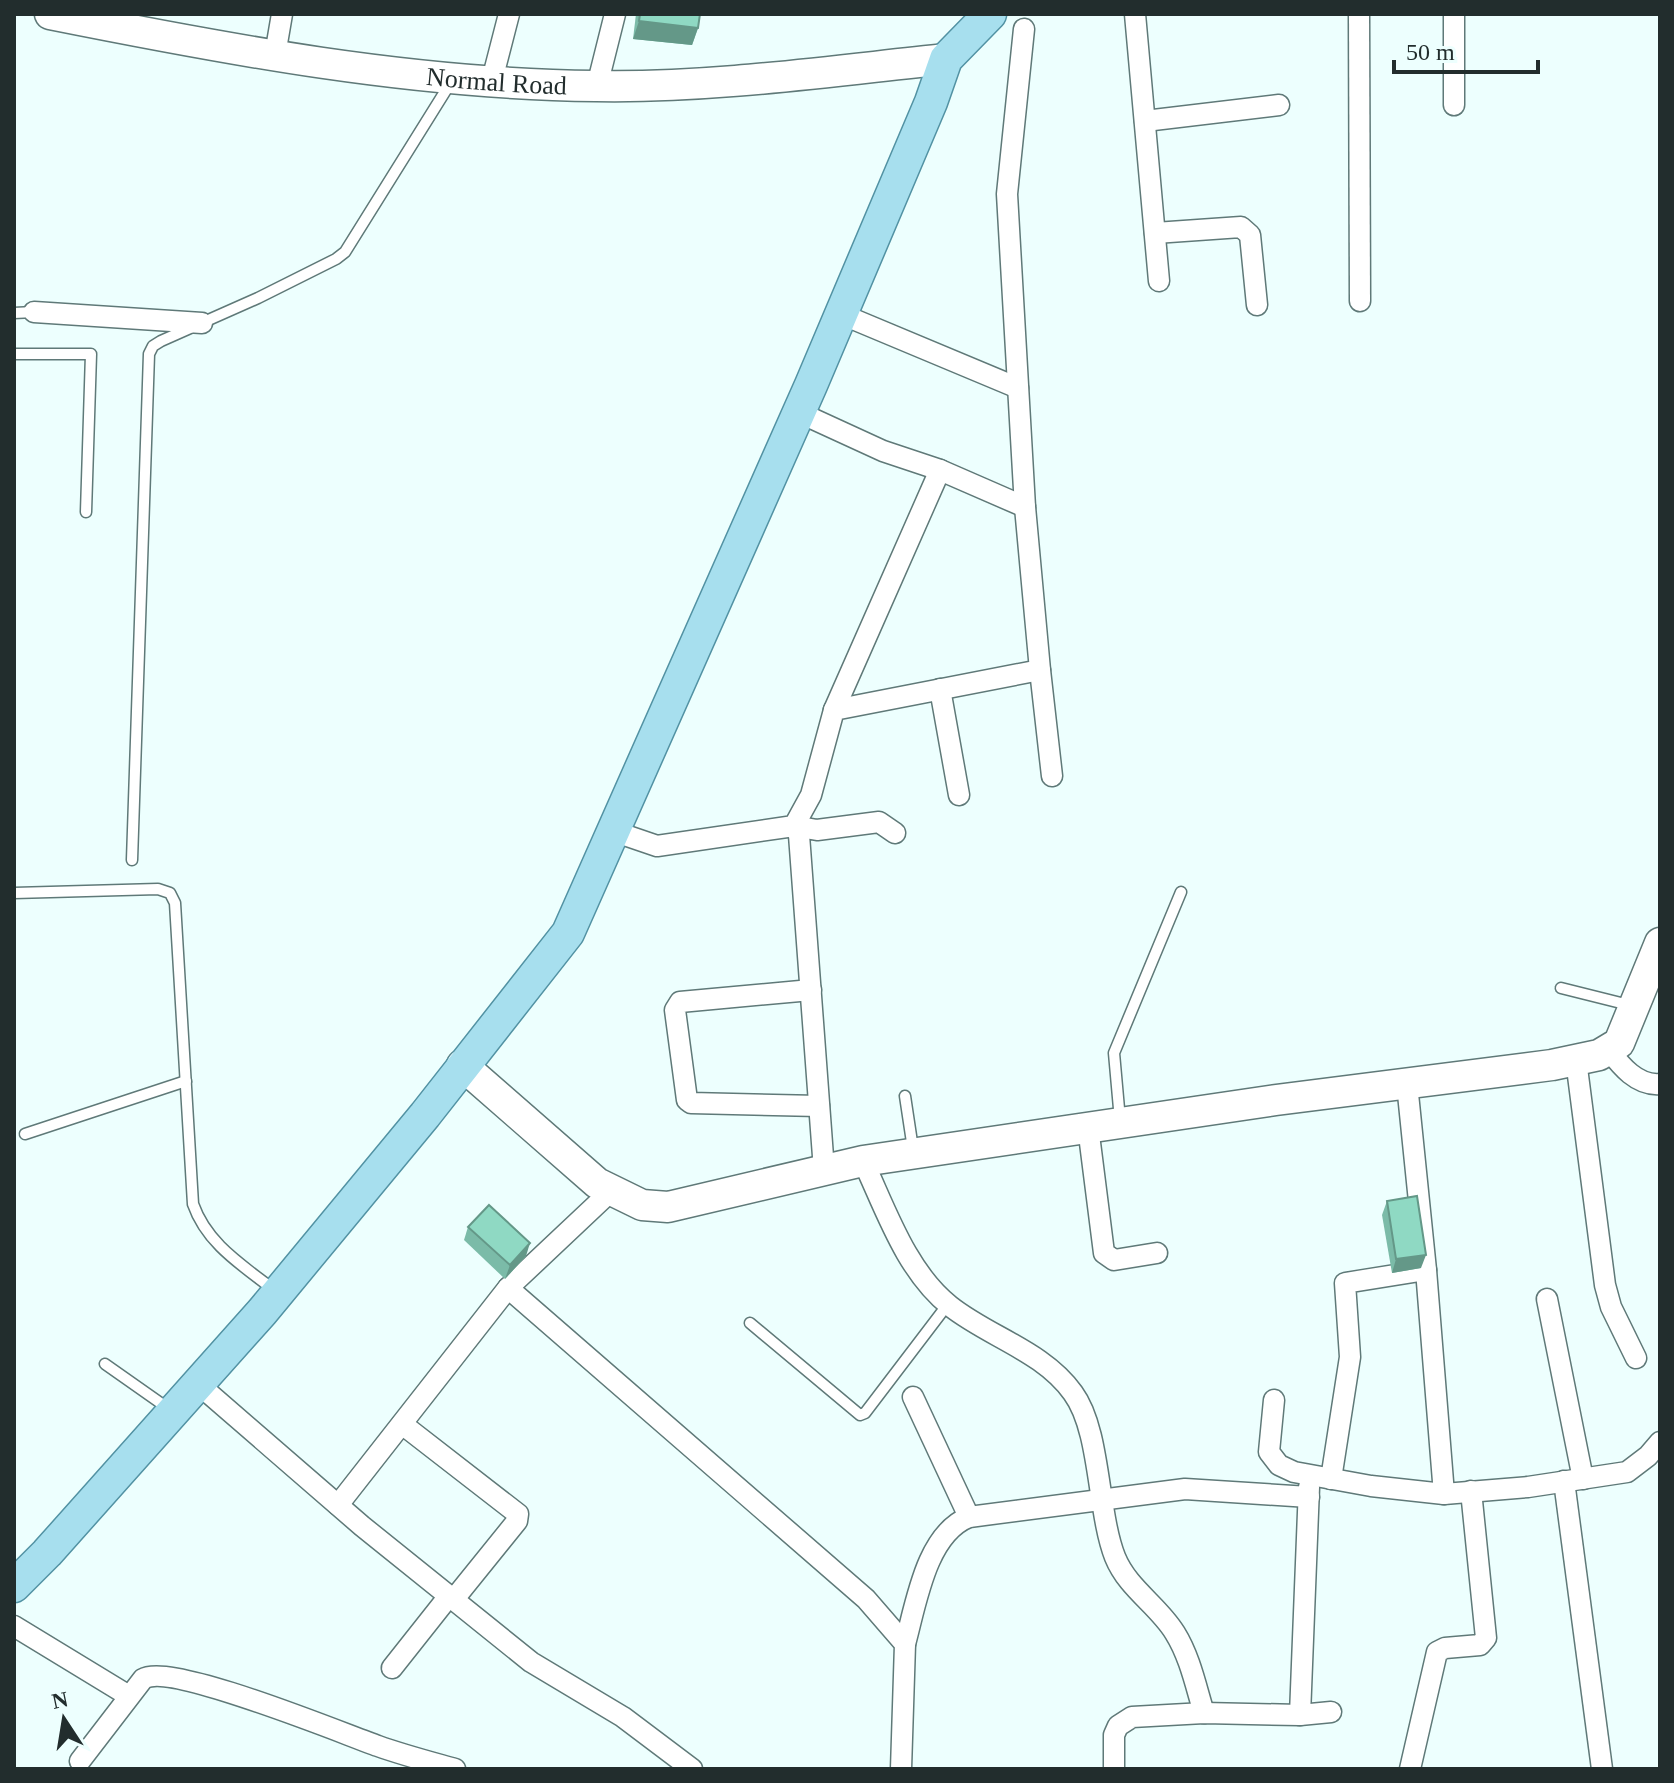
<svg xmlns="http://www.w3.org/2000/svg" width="1674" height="1783" font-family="'Times New Roman',serif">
	<rect width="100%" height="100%" fill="#edfffe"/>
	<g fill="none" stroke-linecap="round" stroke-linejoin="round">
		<defs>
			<g id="service">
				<polyline points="14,313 34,312"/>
				<polyline points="14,354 91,354 86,512"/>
				<polyline points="132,860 149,354 153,346 161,341 258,298 336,259 345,252 451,82"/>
				<path d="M14 893 158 889 170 893 175 903 193 1204C207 1244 242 1265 274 1290"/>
				<polyline points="1561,988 1633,1006"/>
				<polyline points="905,1096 913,1149"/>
				<polyline points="1120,1120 1114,1053 1181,892"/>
				<polyline points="25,1134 186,1081"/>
				<polyline points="750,1323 860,1415 865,1413 948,1304"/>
				<polyline points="105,1364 169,1409"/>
			</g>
			<g id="minor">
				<polyline points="1135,14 1159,281"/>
				<polyline points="1359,14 1360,301"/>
				<polyline points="1454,14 1454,105"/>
				<polyline points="275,55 282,14"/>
				<polyline points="492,80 509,14"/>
				<polyline points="597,86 615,14"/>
				<polyline points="1145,121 1279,105"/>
				<polyline points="1155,233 1241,227 1250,235 1257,305"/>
				<polyline points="34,312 202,323"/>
				<polyline points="841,314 1018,388"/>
				<polyline points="798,412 883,451 940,470 1025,507"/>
				<polyline points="1040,670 1052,776"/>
				<polyline points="940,689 959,795"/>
				<polyline points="834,710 940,470"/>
				<polyline points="613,831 657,846 794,826 811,795 834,710 1040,670 1025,507 1007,194 1024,29"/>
				<polyline points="811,990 680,1002 675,1010 687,1100 691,1103 819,1106"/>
				<path d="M1608 1049C1621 1066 1637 1086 1660 1084"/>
				<polyline points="1576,1060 1605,1285 1611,1307 1636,1358"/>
				<polyline points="1407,1084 1426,1270 1444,1494"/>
				<polyline points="1088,1127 1104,1253 1114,1260 1157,1253"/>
				<path d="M863 1161C886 1210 906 1271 950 1306 989 1337 1043 1351 1073 1393 1101 1431 1097 1511 1115 1557 1128 1589 1158 1605 1175 1633 1190 1657 1196 1687 1204 1713"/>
				<polyline points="824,1170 799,835 794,826 817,830 879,822 895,833"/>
				<polyline points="508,1288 866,1599 905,1644 901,1769"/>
				<polyline points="1547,1299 1583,1479"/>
				<polyline points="197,1383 362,1526 531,1662 623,1717 692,1769"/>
				<polyline points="913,1397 969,1517"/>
				<polyline points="1274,1400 1269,1452 1279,1465 1294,1472 1371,1486 1444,1494 1528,1487 1627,1472 1648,1456 1660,1442"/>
				<polyline points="402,1424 518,1514 517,1521 454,1599"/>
				<polyline points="1331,1479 1350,1357 1345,1283 1426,1270"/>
				<polyline points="1564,1481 1602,1769"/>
				<polyline points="338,1505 508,1288 611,1191"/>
				<polyline points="14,1626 129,1696"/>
				<path d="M905 1644C916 1604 926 1534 969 1517L1185 1489 1309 1497"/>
				<polyline points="392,1668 449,1596"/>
				<polyline points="1300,1715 1309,1487"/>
				<path d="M80 1761 143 1679C170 1662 341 1733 378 1746 403 1755 430 1762 455 1769"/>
				<polyline points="1114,1769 1114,1735 1118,1726 1132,1717 1204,1713 1300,1715 1331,1712"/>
				<polyline points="1410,1769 1437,1652 1445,1648 1480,1645 1486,1638 1471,1491"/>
			</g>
			<g id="secondary">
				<path id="s1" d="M50 14C230 50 412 84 596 86 713 88 830 71 946 59"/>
				<polyline points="462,1065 597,1183 642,1205 668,1207 863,1161 1276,1100 1552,1065 1599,1055 1619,1043 1660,943"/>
			</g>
			<polyline id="primary" points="14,1586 47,1553 262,1312 425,1115 568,933 811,385 931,102 946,59 990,14"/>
		</defs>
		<use href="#service" stroke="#5f7978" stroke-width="13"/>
		<use href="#minor" stroke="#5f7978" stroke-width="23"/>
		<use href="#secondary" stroke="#5f7978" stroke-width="33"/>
		<use href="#primary" stroke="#5292a3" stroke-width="35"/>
		<use href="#service" stroke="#fff" stroke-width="10"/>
		<use href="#minor" stroke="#fff" stroke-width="20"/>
		<use href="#secondary" stroke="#fff" stroke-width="30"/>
		<use href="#primary" stroke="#a7dfee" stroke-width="32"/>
	</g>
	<g fill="#7bbba8">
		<polygon points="636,14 700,14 698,28 692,45 633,39"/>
		<polygon points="1387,1201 1421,1268 1392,1273 1382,1215"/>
		<polygon points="468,1227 526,1256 505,1279 464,1240"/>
	</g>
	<g fill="#649888">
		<polygon points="639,21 698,28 692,45 633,39"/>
		<polygon points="530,1243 526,1256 505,1279 510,1265"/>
		<polygon points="1426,1255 1421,1268 1392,1273 1396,1259"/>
	</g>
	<g fill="#8fd9c3" stroke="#649888" stroke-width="2">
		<polygon points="640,14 700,14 698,28 639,21"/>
		<polygon points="1417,1196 1426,1255 1396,1259 1387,1201"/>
		<polygon points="489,1205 530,1243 510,1265 468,1227"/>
	</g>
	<g text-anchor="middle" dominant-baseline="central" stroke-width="7" stroke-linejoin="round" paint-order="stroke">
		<g font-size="26" fill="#222d2d" stroke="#edfffe">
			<text stroke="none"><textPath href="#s1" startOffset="452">Normal Road</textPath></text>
		</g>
	</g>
	<rect width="1674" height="1783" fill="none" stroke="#222d2d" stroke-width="32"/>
	<g transform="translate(64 1719) rotate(348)" stroke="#edfffe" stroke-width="6" paint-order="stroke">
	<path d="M0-6L14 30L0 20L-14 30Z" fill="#222d2d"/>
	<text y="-12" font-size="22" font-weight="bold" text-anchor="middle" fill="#222d2d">N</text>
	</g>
	<path d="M1394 60v12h144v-12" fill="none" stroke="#222d2d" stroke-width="4"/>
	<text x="1406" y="60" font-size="24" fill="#222d2d" stroke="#edfffe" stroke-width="6" paint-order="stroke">50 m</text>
</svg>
